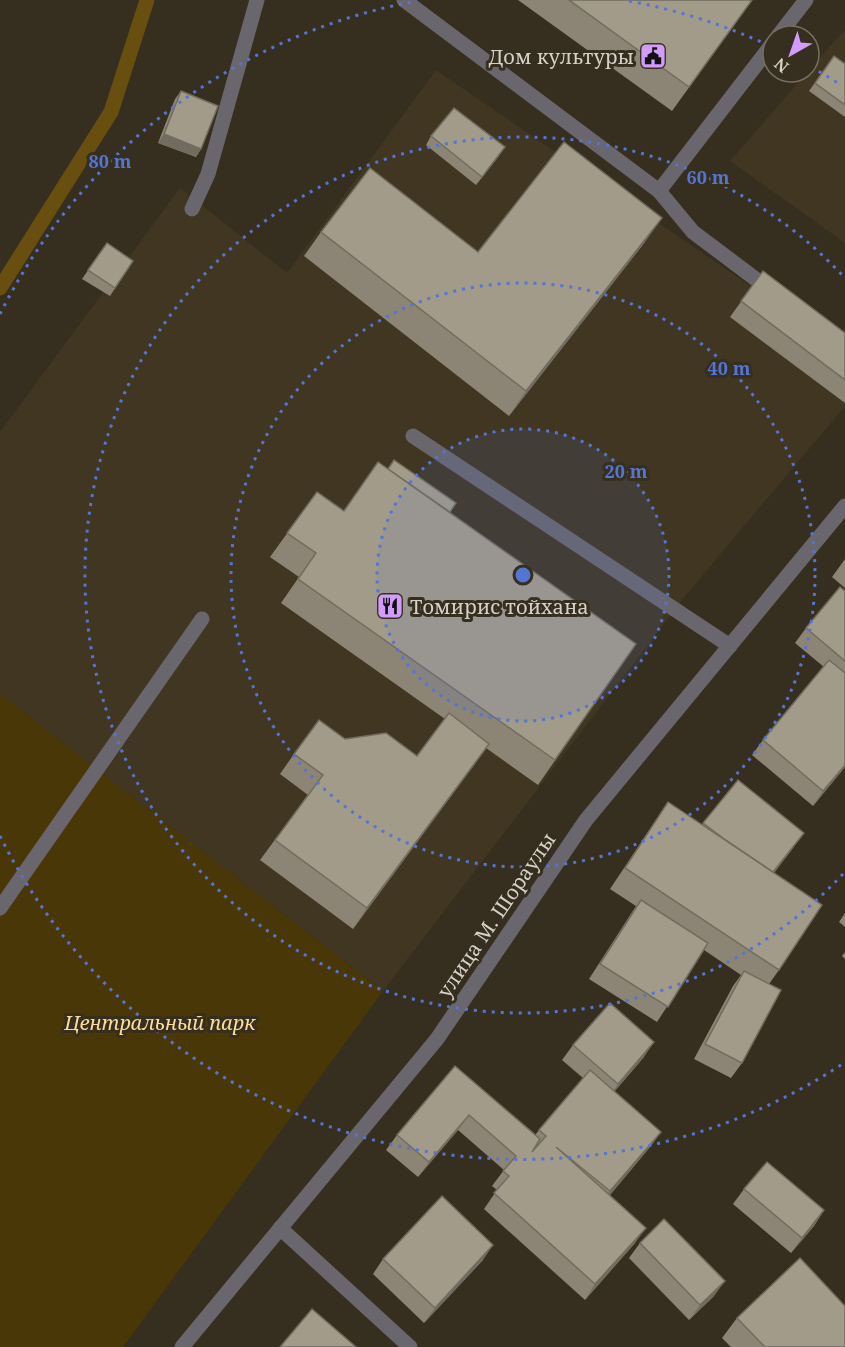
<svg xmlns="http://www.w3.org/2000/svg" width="845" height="1347" font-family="'Noto Serif',serif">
	<rect width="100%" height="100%" fill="#362e1f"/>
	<g fill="#403621">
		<polygon points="845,29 845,243 730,161"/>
		<polygon points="436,70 845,351 845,406 686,595 383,991 0,694 0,432 180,188 287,273"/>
	</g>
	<polygon fill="#4a3707" points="0,694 383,991 123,1347 0,1347"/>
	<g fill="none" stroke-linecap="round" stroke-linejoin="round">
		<polyline stroke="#684f0f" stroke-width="15" points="0,288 111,112 147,0"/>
		<g stroke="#6a666e" stroke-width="15">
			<polyline points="404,0 659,191 693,232 773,292"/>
			<polyline points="778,36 806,0"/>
			<polyline points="659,191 773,43"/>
			<polyline points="192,209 208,174 257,0"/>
			<polyline points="413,436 730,646"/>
			<polyline points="0,908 202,619"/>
			<polyline points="280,1228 410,1347"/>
			<polyline points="182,1347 437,1039 586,820 845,506"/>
		</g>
	</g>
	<g fill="#8c8576">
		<polygon points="518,0 752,0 672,111"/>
		<polygon points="834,56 845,64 845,117 809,91"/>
		<polygon points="181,91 201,149 196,157 158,143 175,99"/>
		<polygon points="431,136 499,156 476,185 426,145"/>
		<polygon points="321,232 478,252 645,242 509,416 304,256"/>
		<polygon points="107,243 133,261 110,296 82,279"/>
		<polygon points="763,271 845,333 845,403 730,317"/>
		<polygon points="388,469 636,644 538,785 486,748 353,929 260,860 308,795 280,774 294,754 345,739 417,756 445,719 281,603 299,577 270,557 317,492 344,511"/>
		<polygon points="845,559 845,588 832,577"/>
		<polygon points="845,591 845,767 813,806 752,755 763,740 824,667 795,643 806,628"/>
		<polygon points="738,780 793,848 774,873 779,970 769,984 742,1063 731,1078 694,1059 733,986 741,975 704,950 657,1022 589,979 636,906 610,889 668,802 702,825"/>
		<polygon points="845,913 845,927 839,922"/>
		<polygon points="845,952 845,959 842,956"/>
		<polygon points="573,1045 644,1057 614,1092 661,1132 650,1147 610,1195 635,1243 585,1300 484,1209 497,1190 492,1186 504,1170 458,1130 418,1177 386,1150 397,1135 455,1066 535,1135 583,1078 562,1060"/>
		<polygon points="744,1189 824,1210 814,1226 791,1253 733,1204"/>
		<polygon points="640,1243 714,1296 689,1320 629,1258"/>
		<polygon points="383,1259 483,1260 424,1323 373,1274"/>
		<polygon points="737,1318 845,1347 731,1347 722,1338"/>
	</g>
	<g fill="#726c60">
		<polygon points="164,134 201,149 196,157 158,143"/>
		<polygon points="662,218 645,242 509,416 526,391"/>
		<polygon points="489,744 475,764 353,929 367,908"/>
		<polygon points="845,765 845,767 813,806 823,791"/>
		<polygon points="804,833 793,848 759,891 770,876"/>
		<polygon points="654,1042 644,1057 607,1100 618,1084"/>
		<polygon points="469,1115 458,1130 418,1177 429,1162"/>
		<polygon points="661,1132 650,1147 600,1207 610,1191"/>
		<polygon points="824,1210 814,1226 791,1253 802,1238"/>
		<polygon points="646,1228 635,1243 585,1300 595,1284"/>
		<polygon points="493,1245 483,1260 424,1323 435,1308"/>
		<polygon points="725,1281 714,1296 689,1320 700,1305"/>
	</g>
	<g fill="#a39b89" stroke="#726c60" stroke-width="1.5">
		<polygon points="569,0 752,0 689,87"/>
		<polygon points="834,56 845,64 845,105 815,83"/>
		<polygon points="181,91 218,106 201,149 164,134"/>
		<polygon points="454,108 505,147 482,177 431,136"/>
		<polygon points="564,142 662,218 526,391 321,232 370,168 478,252"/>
		<polygon points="107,243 133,261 115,288 88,270"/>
		<polygon points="763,271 845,333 845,380 741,301"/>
		<polygon points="394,460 456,503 450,512 388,469"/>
		<polygon points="378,462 636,644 555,760 298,579 316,553 287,533 317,492 344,511"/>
		<polygon points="840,587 845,591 845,661 806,628"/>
		<polygon points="829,660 845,673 845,765 823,791 763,740"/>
		<polygon points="449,713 489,744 367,908 275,840 323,775 294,754 319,720 345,739 386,733 417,756"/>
		<polygon points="738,780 804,833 773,872 723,838 703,823"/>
		<polygon points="668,802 822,905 779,970 625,868"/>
		<polygon points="641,900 708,943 668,1007 600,964"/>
		<polygon points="744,971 781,990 742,1063 705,1044"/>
		<polygon points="610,1003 654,1042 618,1084 573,1045"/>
		<polygon points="455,1066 540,1139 532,1152 546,1136 539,1130 590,1070 661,1132 610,1191 556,1147 646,1228 595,1284 494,1193 509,1176 503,1171 516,1156 469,1115 429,1162 397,1135"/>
		<polygon points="767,1162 824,1210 802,1238 744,1189"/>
		<polygon points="442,1196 493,1245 435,1308 383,1259"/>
		<polygon points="664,1219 725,1281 700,1305 640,1243"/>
		<polygon points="800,1258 845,1306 845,1347 765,1347 737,1318"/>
		<polygon points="312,1309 356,1347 280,1347"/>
	</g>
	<circle cx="523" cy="575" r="146" fill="#5475d3" fill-opacity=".12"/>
	<g fill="none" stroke="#5475d3" stroke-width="3" stroke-dasharray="3 6">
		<circle cx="523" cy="575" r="146"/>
		<circle cx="523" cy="575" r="292"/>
		<path d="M843 874A438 438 0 1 1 843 276"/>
		<path d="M841 1065A584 584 0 0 1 0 836M0 314A584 584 0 0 1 417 1M629 1A584 584 0 0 1 770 46M811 67A584 584 0 0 1 841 85"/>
	</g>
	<defs>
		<symbol id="civic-square" viewBox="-11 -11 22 22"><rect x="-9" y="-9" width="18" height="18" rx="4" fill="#d39cfc" stroke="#362e1f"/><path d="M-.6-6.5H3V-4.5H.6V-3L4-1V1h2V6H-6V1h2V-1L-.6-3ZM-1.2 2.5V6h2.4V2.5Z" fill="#111"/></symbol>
		<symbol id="restaurant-square" viewBox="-11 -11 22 22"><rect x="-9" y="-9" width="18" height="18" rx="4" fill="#d39cfc" stroke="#362e1f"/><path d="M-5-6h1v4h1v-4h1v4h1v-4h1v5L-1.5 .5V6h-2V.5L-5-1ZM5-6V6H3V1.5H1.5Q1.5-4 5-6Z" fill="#111"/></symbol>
	</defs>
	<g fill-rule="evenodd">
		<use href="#civic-square" x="638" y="41" width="30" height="30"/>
		<use href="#restaurant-square" x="375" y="591" width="30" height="30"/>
	</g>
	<g text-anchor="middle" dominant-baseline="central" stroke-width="6" stroke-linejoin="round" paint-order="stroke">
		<g font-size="20" fill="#d5d1c7" stroke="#362e1f" text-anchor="end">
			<text x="634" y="56">Дом культуры</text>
			<text x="410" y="606" text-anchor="start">Томирис тойхана</text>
		</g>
		<g font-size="20" fill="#d5d1c7" stroke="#362e1f">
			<text transform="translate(496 915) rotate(-56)">улица М. Шораулы</text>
		</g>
		<g font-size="20" font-style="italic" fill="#fcdc9a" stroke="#362e1f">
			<text x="160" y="1022">Центральный парк</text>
		</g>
	</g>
	<circle cx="523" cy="575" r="9" fill="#5475d3" stroke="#362e1f" stroke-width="3"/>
	<g font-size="18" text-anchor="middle" font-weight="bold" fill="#5475d3" stroke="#362e1f" stroke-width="6" stroke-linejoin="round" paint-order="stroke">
		<text x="110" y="168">80 m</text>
		<text x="708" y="184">60 m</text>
		<text x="729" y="375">40 m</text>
		<text x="626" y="478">20 m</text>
	</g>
	<g transform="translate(791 54) rotate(220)"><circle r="28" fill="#362e1f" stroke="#766f62" stroke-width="1.5"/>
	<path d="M0-4.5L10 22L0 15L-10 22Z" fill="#d39cfc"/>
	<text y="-9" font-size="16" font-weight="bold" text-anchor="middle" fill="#d5d1c7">N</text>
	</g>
</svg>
